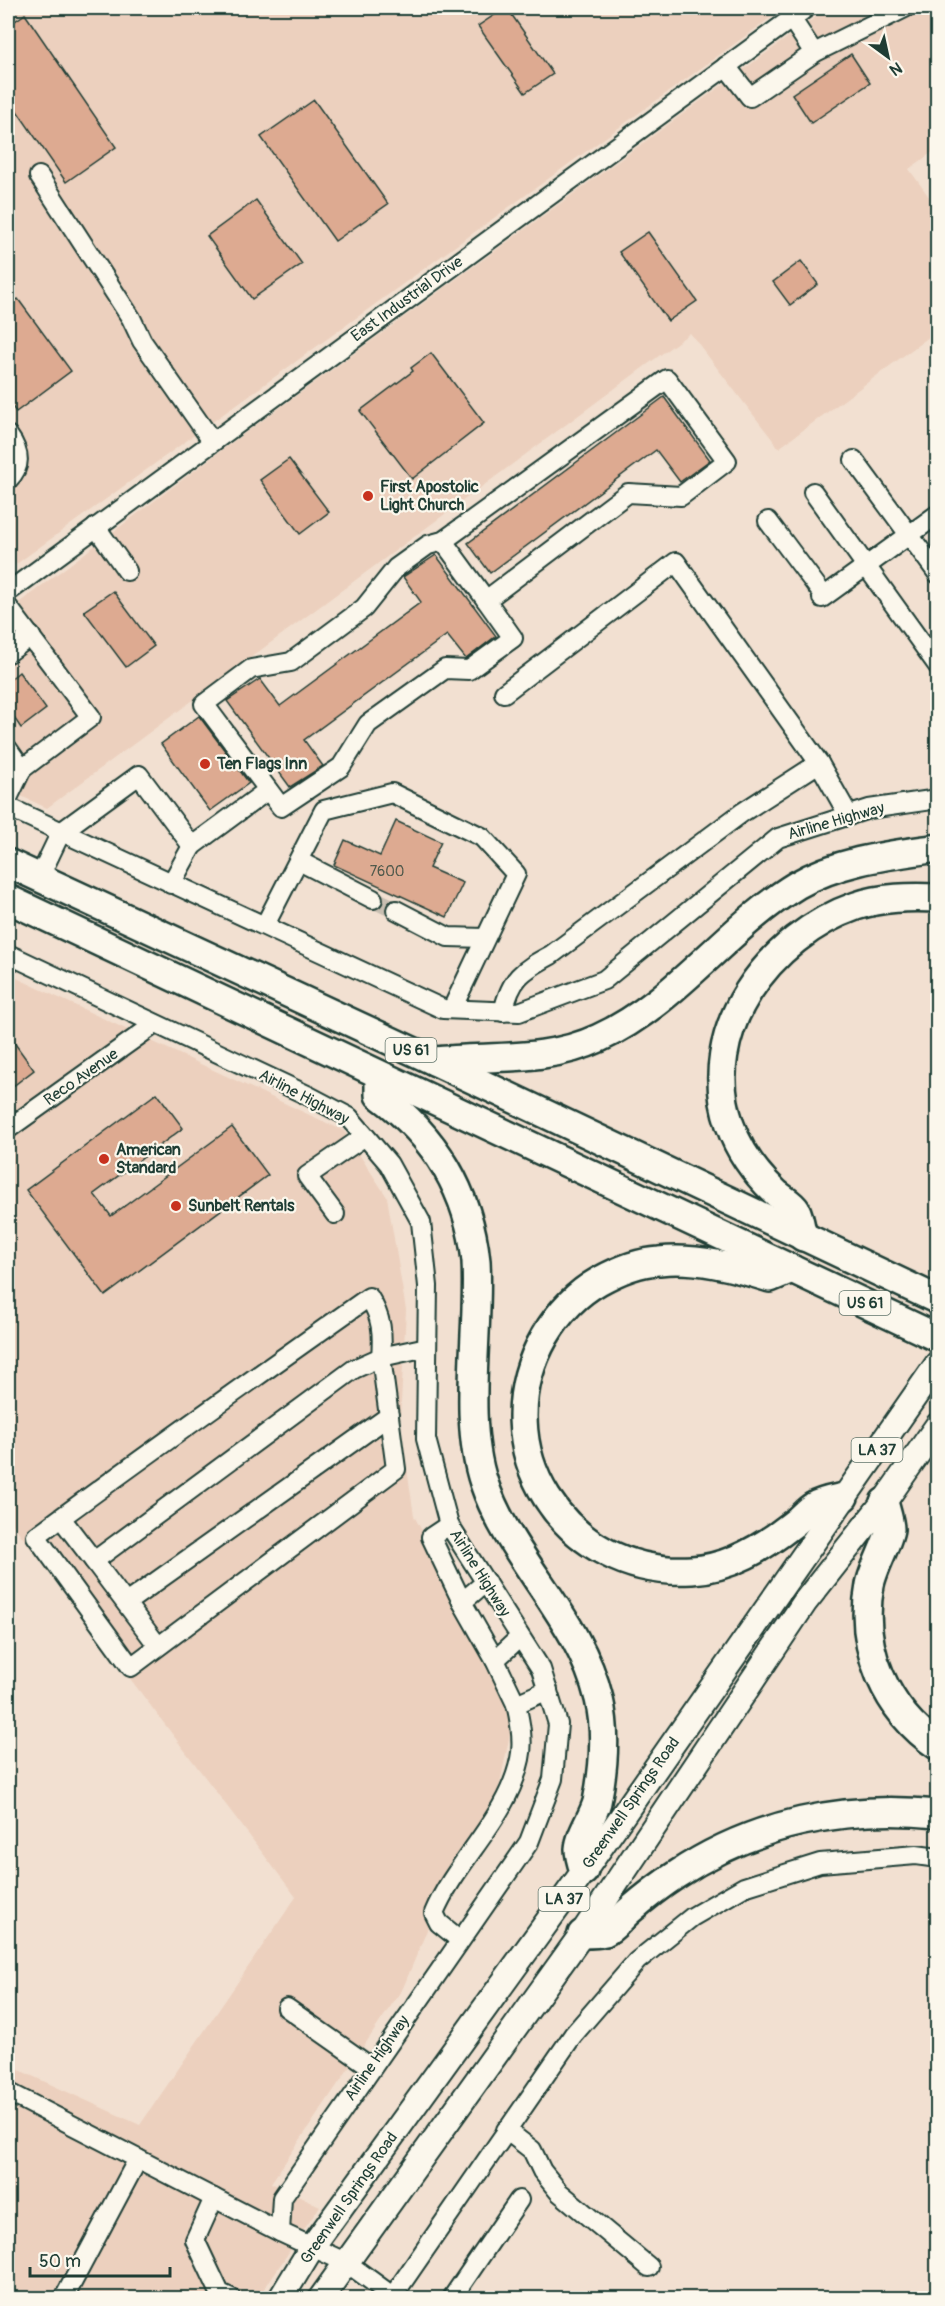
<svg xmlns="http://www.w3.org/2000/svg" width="945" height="2306" font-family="Pangolin,sans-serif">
	<rect width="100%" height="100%" fill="#f2e0d1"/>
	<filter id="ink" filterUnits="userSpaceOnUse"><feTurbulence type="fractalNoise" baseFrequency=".0167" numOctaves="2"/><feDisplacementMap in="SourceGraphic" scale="12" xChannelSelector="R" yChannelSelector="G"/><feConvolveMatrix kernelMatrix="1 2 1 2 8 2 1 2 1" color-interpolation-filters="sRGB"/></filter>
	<g filter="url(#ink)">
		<g fill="#ecd0be">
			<polygon points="8,8 784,8 8,570"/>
			<polygon points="828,8 937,8 937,149 909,169 937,208 937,331 779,448 690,333 47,808 8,790 8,611 226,447"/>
			<polygon points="8,974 344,1131 387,1197 406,1310 400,1421 414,1516 516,1704 493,1818 434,1913 403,1988 271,2183 320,2206 258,2298 8,2298 8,2065 140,2125 296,1897 8,1518"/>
		</g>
		<g fill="#ddaa91" stroke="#1f3d34" stroke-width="1.5">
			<polygon points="505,8 507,8 553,74 525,93 478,26"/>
			<polygon points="25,14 116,147 66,182 13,105 8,109 8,26"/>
			<polygon points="851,54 870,83 811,123 792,94"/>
			<polygon points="314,100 388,204 335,241 261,137"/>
			<polygon points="256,200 302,264 252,299 207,236"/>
			<polygon points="648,232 697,301 668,321 619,252"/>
			<polygon points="801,261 818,284 790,305 773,282"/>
			<polygon points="18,299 71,371 16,412 8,401 8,306"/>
			<polygon points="431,353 484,423 412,479 360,411 413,371 411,368"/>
			<polygon points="664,397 710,460 680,482 656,450 490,573 468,543"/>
			<polygon points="289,459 329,512 300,534 260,480"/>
			<polygon points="436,555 496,636 466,659 447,635 304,740 323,766 290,787 227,701 260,679 280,706 421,602 403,577"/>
			<polygon points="113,591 154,646 126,667 84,611"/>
			<polygon points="19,672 46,709 21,728 8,709 8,681"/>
			<polygon points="199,716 249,783 210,811 161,744"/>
			<polygon points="396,821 441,842 429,868 463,883 447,917 334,865 345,840 380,856"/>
			<polygon points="8,1034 34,1070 8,1090"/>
			<polygon points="157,1093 183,1128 94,1194 111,1216 232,1127 268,1175 105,1296 26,1190"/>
		</g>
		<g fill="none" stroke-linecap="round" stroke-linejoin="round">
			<polyline stroke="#c8bfb2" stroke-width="18" stroke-dasharray="18 9" stroke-linecap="butt" points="373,899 396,910"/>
			<defs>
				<g id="minor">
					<polyline points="814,53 905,8"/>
					<polyline points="726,66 750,97 814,53 791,18"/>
					<polyline points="39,176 131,318 142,341 212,441"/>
					<polygon points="667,379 727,461 681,496 628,493 486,600 513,638 469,670 445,669 368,724 341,767 281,807 204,704 251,669 291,662 364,608 396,568 428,545 443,541"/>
					<path d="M8 435C19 450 23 465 8 480"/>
					<polyline points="854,460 938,574"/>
					<polyline points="813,492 938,666"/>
					<polyline points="768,521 824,596"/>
					<polyline points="96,527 127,571"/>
					<polyline points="443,541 486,600"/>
					<polyline points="8,592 806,8"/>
					<polyline points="822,598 938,514"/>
					<polyline points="8,607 91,717 22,769 8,749"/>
					<polyline points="8,653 31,636"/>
					<polyline points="504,693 676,562 819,763"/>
					<polyline points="8,798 22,769"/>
					<polyline points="8,807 443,1009 519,1012 604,980 778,838 869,809 938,799"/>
					<polyline points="299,861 373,899"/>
					<polyline points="39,878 61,832 139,775 192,846 268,790"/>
					<polyline points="171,884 192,846"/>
					<polyline points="396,910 448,937 485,938"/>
					<polyline points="265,925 324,810 392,793 482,837 516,874 452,1009"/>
					<polyline points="8,954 309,1096 349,1117 389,1164 421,1222 428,1286 426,1439 449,1525 541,1669 558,1724 553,1779 529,1842 282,2198 280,2232 347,2263 395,2298"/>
					<path d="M503 1012C511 978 521 971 551 955L743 812 819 763 849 816"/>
					<polyline points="8,1129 155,1024"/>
					<polyline points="335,1214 307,1176 365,1136"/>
					<path d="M61 1518 94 1561 354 1369 381 1357 396 1469 131 1667 36 1536C146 1455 257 1376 369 1297 382 1318 383 1333 381 1357L427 1347"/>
					<polyline points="449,1525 431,1537 462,1602"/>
					<polyline points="94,1561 158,1646"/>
					<polyline points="486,1582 462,1602 495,1660"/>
					<polyline points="126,1603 389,1416"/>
					<polyline points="516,1704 495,1660 520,1637"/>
					<path d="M460 1940 439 1923 434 1913C456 1860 508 1818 520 1759 524 1741 520 1721 516 1704L548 1690"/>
					<polyline points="287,2008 371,2067"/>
					<polyline points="8,2092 280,2232"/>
					<polyline points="506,2130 532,2150 542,2171 559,2192 649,2267"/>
					<polyline points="214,2198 195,2240 220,2293 231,2298"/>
					<polyline points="393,2296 573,2035 637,1961 692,1917 744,1887 820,1863 916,1855 938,1858"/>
					<polyline points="64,2298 138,2159"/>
					<polyline points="452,2298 519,2200"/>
				</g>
				<g id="major">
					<polyline points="281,2298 312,2247 584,1871 938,1363"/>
					<polyline points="321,2298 582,1934 805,1602 884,1502 938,1425"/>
				</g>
				<g id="highway">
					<polyline points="8,863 434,1061 938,1300"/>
					<polyline points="8,899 938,1338"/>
					<path d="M434 1061C491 1055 546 1063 599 1038 676 1003 726 928 797 885 840 860 890 855 938 848"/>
					<path d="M379 1075V1095C435 1136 469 1192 476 1261 480 1330 462 1418 484 1483 510 1560 580 1618 599 1699 607 1733 604 1768 597 1802 593 1817 580 1834 579 1849 579 1855 582 1865 584 1871"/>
					<path d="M803 1237C801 1229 800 1218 796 1210 792 1203 781 1198 775 1192 755 1173 739 1151 730 1125 697 1031 770 936 856 906 882 897 910 897 938 898"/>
					<path d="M792 1269 770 1278C734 1267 697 1257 659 1261 637 1262 617 1271 599 1281 576 1294 558 1314 545 1336 481 1447 565 1578 692 1570 730 1568 764 1547 793 1524 800 1519 807 1510 814 1506 822 1501 835 1499 844 1497"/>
					<path d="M884 1502C886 1510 890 1521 890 1529 888 1543 873 1568 870 1585 858 1647 886 1711 938 1746"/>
					<path d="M582 1934C589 1934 598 1934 605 1932 613 1929 622 1917 629 1911 644 1898 659 1886 676 1875 754 1823 845 1804 938 1814"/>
				</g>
			</defs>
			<use href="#minor" stroke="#1f3d34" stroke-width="22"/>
			<use href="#major" stroke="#1f3d34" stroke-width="28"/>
			<use href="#highway" stroke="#1f3d34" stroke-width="32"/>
			<use href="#minor" stroke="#fbf7ec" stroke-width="18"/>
			<use href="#major" stroke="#fbf7ec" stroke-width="24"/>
			<use href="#highway" stroke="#fbf7ec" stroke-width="27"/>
		</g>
	</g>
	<g fill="#c8321e" stroke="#fbf7ec" stroke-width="2">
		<circle cx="368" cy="496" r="6"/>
		<circle cx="205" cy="764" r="6"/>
		<circle cx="104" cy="1159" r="6"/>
		<circle cx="176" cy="1206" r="6"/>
	</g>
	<g text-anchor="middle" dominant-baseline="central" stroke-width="4.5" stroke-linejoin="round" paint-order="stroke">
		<g font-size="14" fill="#4e584b">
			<text x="387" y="871">7600</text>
		</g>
		<g fill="#fbf7ec" stroke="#61756b" stroke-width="1.5">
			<rect x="385.5" y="1038" width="51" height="24" rx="4.5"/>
			<rect x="839.5" y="1291" width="51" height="24" rx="4.5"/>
			<rect x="851.5" y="1438" width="51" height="24" rx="4.5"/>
			<rect x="538.5" y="1887" width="51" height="24" rx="4.5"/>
		</g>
		<g font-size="15" font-weight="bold" fill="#1f3d34">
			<text x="411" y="1050">US 61</text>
			<text x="865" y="1303">US 61</text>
			<text x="877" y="1450">LA 37</text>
			<text x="564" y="1899">LA 37</text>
		</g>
		<g font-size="16" fill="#1f3d34" stroke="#fbf7ec">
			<text transform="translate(407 299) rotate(-36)">East Industrial Drive</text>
			<text transform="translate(836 821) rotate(-16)">Airline Highway</text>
			<text transform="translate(81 1077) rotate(-35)">Reco Avenue</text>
			<text transform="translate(304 1097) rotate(28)">Airline Highway</text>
			<text transform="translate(480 1573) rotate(58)">Airline Highway</text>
			<text transform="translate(631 1803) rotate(-55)">Greenwell Springs Road</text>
			<text transform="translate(377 2058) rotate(-55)">Airline Highway</text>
			<text transform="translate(349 2198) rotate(-55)">Greenwell Springs Road</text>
		</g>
		<g font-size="16" font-weight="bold" fill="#1f3d34" stroke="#fbf7ec" text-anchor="start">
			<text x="380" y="487">First Apostolic<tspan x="380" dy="18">Light Church</tspan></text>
			<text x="217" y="764">Ten Flags Inn</text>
			<text x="116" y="1150">American<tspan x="116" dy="18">Standard</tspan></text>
			<text x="188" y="1206">Sunbelt Rentals</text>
		</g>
	</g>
	<rect width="945" height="2306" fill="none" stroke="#fbf7ec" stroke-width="30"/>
	<rect x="15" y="15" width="915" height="2276" fill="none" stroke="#1f3d34" stroke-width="2" filter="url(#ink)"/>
	<g transform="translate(888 57) rotate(147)" stroke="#fbf7ec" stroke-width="4.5" paint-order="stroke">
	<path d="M0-4.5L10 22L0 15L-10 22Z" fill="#1f3d34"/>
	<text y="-9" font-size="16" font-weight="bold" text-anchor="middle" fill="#1f3d34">N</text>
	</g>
	<path d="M30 2267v9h140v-9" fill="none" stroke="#1f3d34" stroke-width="3"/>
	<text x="39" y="2267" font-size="18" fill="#1f3d34" stroke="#fbf7ec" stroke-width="4.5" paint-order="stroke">50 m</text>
</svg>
